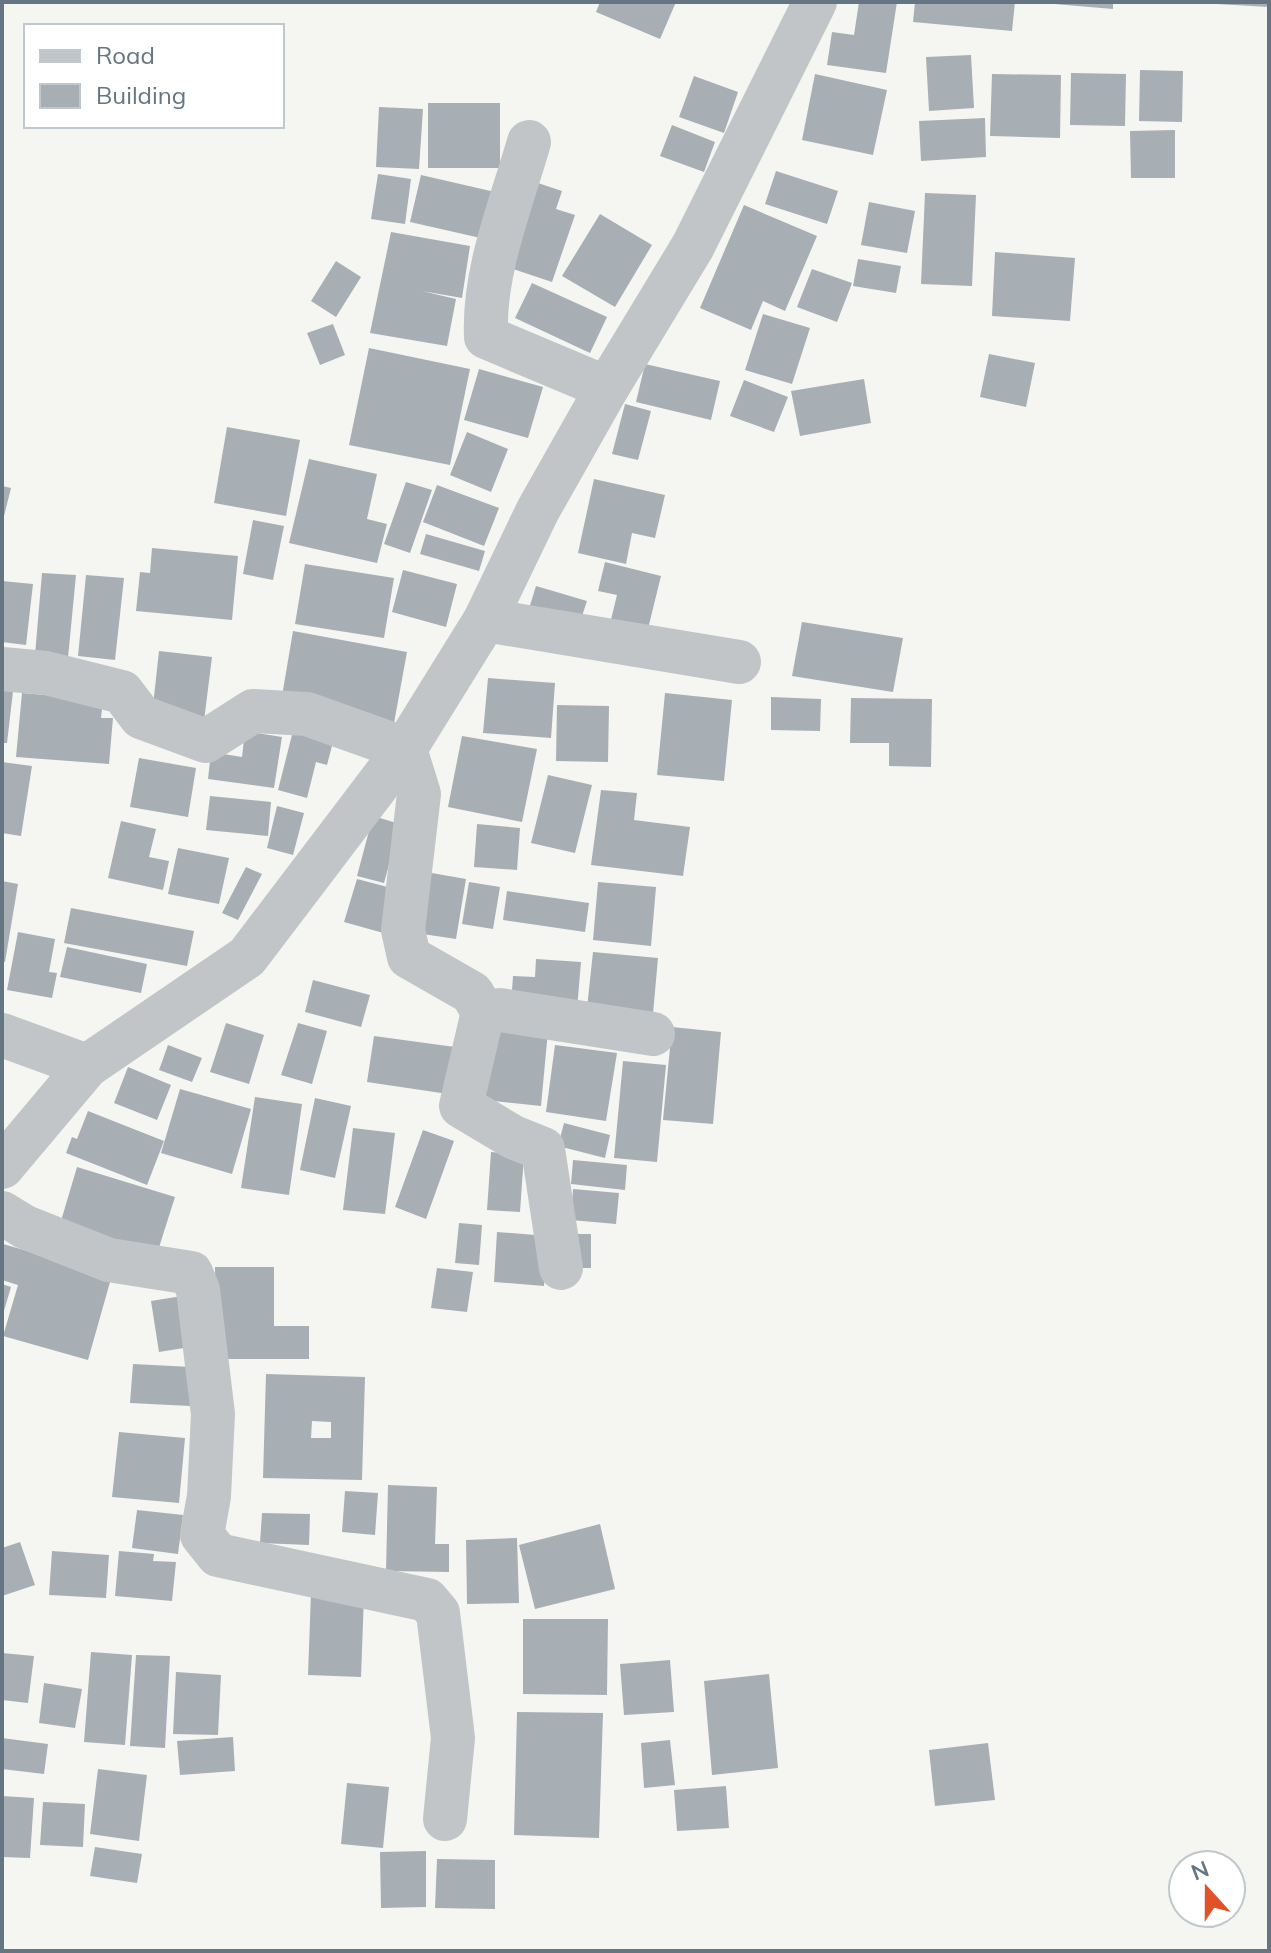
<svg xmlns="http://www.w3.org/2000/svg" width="1271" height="1953" font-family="Mulish,sans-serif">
	<rect width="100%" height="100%" fill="#f5f6f2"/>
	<g fill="#a7afb4" fill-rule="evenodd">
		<polygon points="600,2 676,2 660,39 596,12"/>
		<polygon points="859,2 897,2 886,73 827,65 832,32 854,35"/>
		<polygon points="915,2 1015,2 1012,31 913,22"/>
		<polygon points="1054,2 1113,2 1113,9 1054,4"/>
		<polygon points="1216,2 1269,2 1269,7 1216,4"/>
		<polygon points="971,55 974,108 929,111 926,57"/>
		<polygon points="1140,70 1183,71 1182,122 1139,121"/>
		<polygon points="1071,73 1126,74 1125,126 1070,125"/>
		<polygon points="815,74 887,90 873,155 802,140"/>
		<polygon points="992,74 1061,75 1060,138 990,136"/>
		<polygon points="694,76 738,92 724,133 679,117"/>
		<rect x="428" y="103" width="72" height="65"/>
		<polygon points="379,107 423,109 419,169 376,167"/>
		<polygon points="985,118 986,157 921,161 919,121"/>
		<polygon points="672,125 715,142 704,172 660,156"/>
		<polygon points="1175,130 1175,178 1131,178 1130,131"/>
		<polygon points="776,171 838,191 827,224 765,204"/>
		<polygon points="378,174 411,179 405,224 371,219"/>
		<polygon points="421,175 495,192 485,239 410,222"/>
		<polygon points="538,183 562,191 556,209 575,215 552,282 510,268"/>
		<polygon points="925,193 976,195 972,286 921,284"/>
		<polygon points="869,202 915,211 907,253 861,245"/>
		<polygon points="744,205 817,236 785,311 763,301 751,330 700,308"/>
		<polygon points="600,214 652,245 615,307 562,276"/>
		<polygon points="391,232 470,246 462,298 422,291 456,299 447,346 370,333"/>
		<polygon points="995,252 1075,258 1070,321 992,316"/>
		<polygon points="858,259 901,266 896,293 853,286"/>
		<polygon points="336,261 361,277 336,317 311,301"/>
		<polygon points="812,269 852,283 837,322 797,307"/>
		<polygon points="532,283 607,317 590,353 515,318"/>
		<polygon points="763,314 810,328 792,384 745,370"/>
		<polygon points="333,324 345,355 320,365 307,333"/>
		<polygon points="369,348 470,369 450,465 349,445"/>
		<polygon points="989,354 1035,363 1026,407 980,397"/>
		<polygon points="645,364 720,381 711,420 636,402"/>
		<polygon points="479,369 543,387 528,438 464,420"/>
		<polygon points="864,379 871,423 800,436 791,391"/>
		<polygon points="744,380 788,397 774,432 730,416"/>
		<polygon points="625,404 651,411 638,460 612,454"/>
		<polygon points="227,427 300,440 286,516 214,503"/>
		<polygon points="467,432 508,449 491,492 450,475"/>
		<polygon points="309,459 377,474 367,519 387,524 377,563 289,543"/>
		<polygon points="594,479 665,495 655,538 632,533 626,564 578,553"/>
		<polygon points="406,482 432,490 410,553 384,544"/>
		<polygon points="437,485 499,508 484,546 423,522"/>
		<polygon points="2,486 11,488 3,520 2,520"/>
		<polygon points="253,520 284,526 273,580 243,574"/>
		<polygon points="426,534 485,551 479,571 420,554"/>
		<polygon points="152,548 238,556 232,620 136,611 140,572 150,573"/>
		<polygon points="605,562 661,576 645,641 608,632 617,595 598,591"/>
		<polygon points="305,564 394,578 384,638 295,624"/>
		<polygon points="403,570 457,584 446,627 392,612"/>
		<polygon points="42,573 76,575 68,658 35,655"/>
		<polygon points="86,575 124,578 115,660 78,656"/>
		<polygon points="2,581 33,584 26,645 2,642"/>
		<polygon points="536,586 587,601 578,628 528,612"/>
		<polygon points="802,622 903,638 893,692 792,676"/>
		<polygon points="293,631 407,652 394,723 281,702"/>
		<polygon points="159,651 212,657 204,721 152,715"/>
		<polygon points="488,678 555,683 551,738 483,733"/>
		<polygon points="2,682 14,683 7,743 2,743"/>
		<polygon points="22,693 103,700 101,718 113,718 109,764 16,757"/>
		<polygon points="665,693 732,700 724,781 657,775"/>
		<polygon points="771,697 821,699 820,731 771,730"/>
		<polygon points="851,698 932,699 931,767 889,766 889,743 850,743"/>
		<polygon points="557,705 609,706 608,762 556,761"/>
		<polygon points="294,727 334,738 327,765 316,762 307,798 278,790"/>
		<polygon points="245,731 282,737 274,788 208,779 211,752 242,757"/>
		<polygon points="462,736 537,749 522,822 448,807"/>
		<polygon points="139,758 196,768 188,817 130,807"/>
		<polygon points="2,762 32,766 21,836 2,833"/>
		<polygon points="548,775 592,785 575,853 531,843"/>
		<polygon points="601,790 637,793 634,820 690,827 683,876 591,865"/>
		<polygon points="210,796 271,802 268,836 206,830"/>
		<polygon points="277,806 304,813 293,855 267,848"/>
		<polygon points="373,816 400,824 384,883 357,876"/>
		<polygon points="121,821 156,829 149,857 169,861 163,890 108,878"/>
		<polygon points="477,824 520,828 517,870 474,867"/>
		<polygon points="178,848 229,858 219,904 168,894"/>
		<polygon points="246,867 262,874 238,920 222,913"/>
		<polygon points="426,872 466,879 456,939 416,933"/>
		<polygon points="357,879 399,890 387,934 344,922"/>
		<polygon points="2,881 18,884 5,962 2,962"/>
		<polygon points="469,882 500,887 493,929 462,924"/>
		<polygon points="598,882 656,887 651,946 593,940"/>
		<polygon points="507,891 589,903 585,932 503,920"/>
		<polygon points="71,908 194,931 187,966 64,943"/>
		<polygon points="18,932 55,939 49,972 57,973 52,998 7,990"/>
		<polygon points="67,947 147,964 141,993 60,977"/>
		<polygon points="593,952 658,958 653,1014 587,1008"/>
		<polygon points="536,959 581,962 577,1009 511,1005 513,976 535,977"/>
		<polygon points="313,980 370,995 361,1027 305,1012"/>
		<polygon points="226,1023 264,1035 249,1084 210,1072"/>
		<polygon points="298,1023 327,1031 312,1084 281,1075"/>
		<polygon points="491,1027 548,1031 541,1106 484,1100"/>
		<polygon points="672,1027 721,1032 713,1124 663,1120"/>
		<polygon points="374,1036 455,1047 448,1094 367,1082"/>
		<polygon points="168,1045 202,1058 192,1082 159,1070"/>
		<polygon points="555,1045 617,1053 606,1121 546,1112"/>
		<polygon points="623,1061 666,1065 657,1162 614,1158"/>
		<polygon points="128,1067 171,1085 157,1120 114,1103"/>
		<polygon points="180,1089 251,1109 232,1174 161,1153"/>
		<polygon points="255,1097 302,1104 289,1195 241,1188"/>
		<polygon points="315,1098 351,1106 335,1178 300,1170"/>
		<polygon points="88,1111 164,1141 147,1185 66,1153 72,1137 77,1139"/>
		<polygon points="564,1123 610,1135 605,1158 558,1146"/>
		<polygon points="353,1128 395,1133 385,1214 343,1210"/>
		<polygon points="423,1130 454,1141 426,1219 395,1207"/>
		<polygon points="491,1152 524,1155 520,1212 487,1210"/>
		<polygon points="573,1160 627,1165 625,1190 571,1184"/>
		<polygon points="77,1167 175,1197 155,1260 58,1231"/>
		<polygon points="573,1189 619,1193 616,1224 571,1220"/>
		<polygon points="459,1223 482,1225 479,1265 455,1263"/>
		<polygon points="497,1232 548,1236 544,1286 494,1282"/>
		<rect x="571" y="1234" width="20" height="34"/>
		<polygon points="3,1244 112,1275 88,1360 3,1336 18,1285 2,1280"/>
		<polygon points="215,1267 274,1267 274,1326 309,1326 309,1359 216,1359"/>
		<polygon points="437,1268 473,1272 467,1312 431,1308"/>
		<polygon points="2,1284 11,1287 3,1314 2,1314"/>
		<polygon points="182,1296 190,1347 159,1352 151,1301"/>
		<polygon points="133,1364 192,1367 190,1406 130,1403"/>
		<path d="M266 1374 365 1377 362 1480 263 1478ZM312 1421 331 1422V1438H311Z"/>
		<polygon points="119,1432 185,1438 179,1503 112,1497"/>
		<polygon points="388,1485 437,1487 435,1544 449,1544 449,1572 386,1571"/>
		<polygon points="345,1491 378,1493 375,1535 342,1532"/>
		<polygon points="137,1510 183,1515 178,1554 132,1548"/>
		<polygon points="262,1513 310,1514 309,1545 260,1543"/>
		<polygon points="600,1524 615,1589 535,1609 519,1545"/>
		<polygon points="517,1538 519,1603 467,1604 466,1540"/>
		<polygon points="20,1542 35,1585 2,1596 2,1548"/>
		<polygon points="52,1551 109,1555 106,1598 49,1595"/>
		<polygon points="119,1551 154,1554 153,1561 176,1562 172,1601 115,1596"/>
		<polygon points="311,1593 364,1595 361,1677 308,1675"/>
		<polygon points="523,1619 608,1619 607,1695 523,1694"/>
		<polygon points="91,1652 132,1655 125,1745 84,1742"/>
		<polygon points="2,1653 34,1656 28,1703 2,1700"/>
		<polygon points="136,1655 170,1656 165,1748 130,1746"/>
		<polygon points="670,1660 674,1712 624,1715 620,1664"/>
		<polygon points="176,1672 221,1675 218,1735 173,1734"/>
		<polygon points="769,1674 778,1768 712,1775 704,1681"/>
		<polygon points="44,1683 82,1689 75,1728 39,1723"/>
		<polygon points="517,1712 603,1713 599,1838 514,1835"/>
		<polygon points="233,1737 235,1771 180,1775 177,1741"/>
		<polygon points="2,1738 48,1744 44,1774 2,1769"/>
		<polygon points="670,1740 675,1785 644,1788 641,1743"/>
		<polygon points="988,1743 995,1800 935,1806 929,1750"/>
		<polygon points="98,1769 147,1775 139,1841 90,1834"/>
		<polygon points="347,1783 389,1787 383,1848 341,1844"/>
		<polygon points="726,1786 729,1828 677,1831 674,1790"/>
		<polygon points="2,1796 34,1798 30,1858 2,1857"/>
		<polygon points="43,1802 85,1804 83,1847 40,1845"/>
		<polygon points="95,1847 142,1854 137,1883 90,1876"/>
		<polygon points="426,1851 426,1907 381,1908 380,1852"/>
		<polygon points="437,1859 495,1860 495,1909 435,1908"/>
	</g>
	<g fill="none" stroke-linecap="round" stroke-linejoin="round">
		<g stroke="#c1c5c8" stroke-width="44">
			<path d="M529 142C511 205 483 271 486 337L607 388"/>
			<polyline points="485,620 739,662"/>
			<polyline points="2,669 46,673 122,692 141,717 206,741 253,711 307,714 405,749 419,794 403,930 409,957 472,993 483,1012 461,1106 513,1137 543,1149 561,1268"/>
			<polyline points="483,1012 500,1010 653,1034"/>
			<polyline points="2,1035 87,1066"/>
			<polyline points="2,1167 87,1066 247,957 405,749 485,620 538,510 607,388 693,246 815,2"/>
			<polyline points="2,1213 25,1227 109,1260 191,1273 198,1290 213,1414 209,1496 202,1535 218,1555 427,1600 438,1613 453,1738 445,1819"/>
		</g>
	</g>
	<rect width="1271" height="1953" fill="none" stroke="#657582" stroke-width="8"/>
	<rect x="24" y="24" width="260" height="104" fill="#ffffff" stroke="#c1c8cd" stroke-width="2"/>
	<rect x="40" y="50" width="40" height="12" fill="#c1c5c8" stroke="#c1c8cd" stroke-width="2"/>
	<text x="96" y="64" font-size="24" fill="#657582">Road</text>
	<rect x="40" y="84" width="40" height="24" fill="#a7afb4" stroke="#c1c8cd" stroke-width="2"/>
	<text x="96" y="104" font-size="24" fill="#657582">Building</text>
	<g transform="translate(1207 1889) rotate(339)"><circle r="38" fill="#ffffff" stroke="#c1c8cd" stroke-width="2"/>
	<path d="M0-6L14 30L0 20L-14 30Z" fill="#e05328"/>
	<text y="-12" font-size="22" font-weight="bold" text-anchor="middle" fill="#657582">N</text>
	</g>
</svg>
